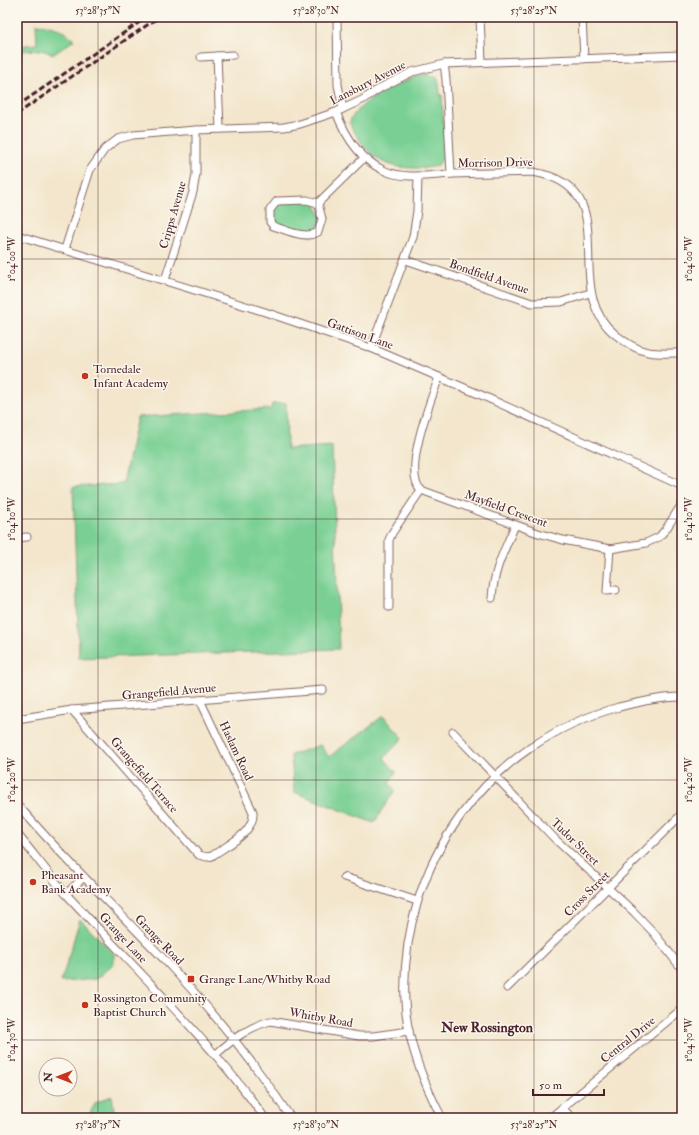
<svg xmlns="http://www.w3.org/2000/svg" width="699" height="1135" font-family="'IM FELL Double Pica',serif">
	<rect width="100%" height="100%" fill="#fbf7ec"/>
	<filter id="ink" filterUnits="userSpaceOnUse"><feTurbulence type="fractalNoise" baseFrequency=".025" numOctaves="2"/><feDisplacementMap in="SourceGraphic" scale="8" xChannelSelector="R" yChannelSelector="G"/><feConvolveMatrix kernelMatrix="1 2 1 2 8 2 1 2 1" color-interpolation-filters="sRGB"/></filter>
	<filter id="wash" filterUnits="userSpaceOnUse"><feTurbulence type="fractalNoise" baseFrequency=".012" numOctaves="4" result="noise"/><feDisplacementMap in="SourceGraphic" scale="16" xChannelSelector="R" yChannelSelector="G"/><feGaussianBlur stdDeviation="0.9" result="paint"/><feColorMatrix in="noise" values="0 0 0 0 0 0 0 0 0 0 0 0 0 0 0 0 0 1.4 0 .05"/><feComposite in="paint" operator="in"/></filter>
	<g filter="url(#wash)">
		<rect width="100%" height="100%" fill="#f3e6cc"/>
		<g fill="#7ad094" stroke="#627860">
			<path d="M36 24C51 25 64 29 74 40L54 54 41 50 17 51V46L37 44Z"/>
			<path d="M423 74 436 76 439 82 440 95H442L444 143C440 149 446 160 438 165 432 168 426 168 420 168 391 169 373 162 358 137 354 131 350 128 350 121 359 100 402 82 423 74Z"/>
			<polygon points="314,200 322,219 312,236 273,226 268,214 277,201"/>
			<polygon points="286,403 287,449 332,446 339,649 79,658 73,487 123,484 137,417 271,409 272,404"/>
			<polygon points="383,716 403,738 384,758 396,772 389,783 395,790 374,823 294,792 291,755 320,745 329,757"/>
			<polygon points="80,919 114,954 114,963 96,979 61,982"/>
			<polygon points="112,1096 115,1118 90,1118 91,1111 96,1102"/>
		</g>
	</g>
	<g filter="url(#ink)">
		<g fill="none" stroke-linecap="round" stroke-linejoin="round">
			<defs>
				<g id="minor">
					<polyline points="337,17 338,85 343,109"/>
					<polyline points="480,17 482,62"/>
					<polyline points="582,17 584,59"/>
					<polyline points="217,56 220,129"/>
					<polyline points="201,57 233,55"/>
					<polyline points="444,64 446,79 451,174"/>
					<path d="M336 112C345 135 360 159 383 170 403 180 431 175 453 174 479 173 506 173 533 172 630 188 556 288 616 335 625 342 637 350 648 352 659 354 671 353 682 353"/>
					<path d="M318 203 307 200 277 201 270 210V222L273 226C287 230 305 240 318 232L322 219 318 203 364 158"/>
					<polyline points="17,235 262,311 371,348 481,395 682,486"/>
					<polyline points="65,249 90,170 105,149 118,139 133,135 196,130 284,127 300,124 336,112 362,100 382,87 412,72 444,64 682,55"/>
					<polyline points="406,260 532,303 561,302 590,293"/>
					<polyline points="165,280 193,192 196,174 196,130"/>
					<polyline points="371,348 413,237 417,211 418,176"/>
					<path d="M439 377C431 400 402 472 421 490L538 533 563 540 610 549 646 543 659 537 666 529 682 504"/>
					<polyline points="17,538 27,537"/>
					<polyline points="610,549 607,591 616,590"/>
					<path d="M492 598C494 568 504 552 515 525"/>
					<polyline points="389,607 389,540 392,533 421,490"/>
					<path d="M72 710 199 855 207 857 212 856C227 845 255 833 253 812L200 700"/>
					<polyline points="17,719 72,710 323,690"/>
					<polyline points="453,732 555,839 634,912 654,933 682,969"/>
					<path d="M17 804C66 862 121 913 173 969 216 1015 256 1065 291 1118"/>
					<path d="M17 834C34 854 50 876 67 895 134 968 207 1037 265 1118"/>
					<polyline points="344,877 417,901"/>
					<polyline points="66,894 84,877"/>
					<polyline points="507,988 682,814"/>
					<path d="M215 1055C232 1040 248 1027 270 1021L359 1036H373L409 1031"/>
					<polyline points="562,1108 572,1118"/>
					<path d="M442 1118C423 1082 407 1042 405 1001 399 864 488 742 619 707 640 702 661 697 682 697"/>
					<polyline points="550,1118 682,1009"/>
				</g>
			</defs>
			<use href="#minor" stroke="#856563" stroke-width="9"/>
			<use href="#minor" stroke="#fff" stroke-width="7"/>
			<g stroke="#4a1f2b" stroke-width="3" stroke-dasharray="6 3" stroke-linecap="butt">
				<polyline points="17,106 147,17"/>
				<polyline points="17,114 159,17"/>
			</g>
		</g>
	</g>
	<path fill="none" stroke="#4a1f2b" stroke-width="1" stroke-opacity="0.45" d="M98 17V1118M316 17V1118M534 17V1118M17 259H682M17 519H682M17 780H682M17 1040H682"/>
	<g fill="#c8321e" stroke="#fbf7ec" stroke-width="1.5">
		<circle cx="85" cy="376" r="4"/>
		<circle cx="33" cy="882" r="4"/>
		<rect x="187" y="975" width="8" height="8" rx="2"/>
		<circle cx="85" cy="1005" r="4"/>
	</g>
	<g text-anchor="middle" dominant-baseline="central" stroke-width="3" stroke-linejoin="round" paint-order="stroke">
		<g font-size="12" fill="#4a1f2b" stroke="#fbf7ec">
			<text transform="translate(368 83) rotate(-27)">Lansbury Avenue</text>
			<text transform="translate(495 163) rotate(-1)">Morrison Drive</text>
			<text transform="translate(173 215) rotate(-74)">Cripps Avenue</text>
			<text transform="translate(489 277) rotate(19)">Bondfield Avenue</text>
			<text transform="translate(360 334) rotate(20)">Gattison Lane</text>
			<text transform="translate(506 509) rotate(20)">Mayfield Crescent</text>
			<text transform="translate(169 692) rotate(-5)">Grangefield Avenue</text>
			<text transform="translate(236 751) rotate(65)">Haslam Road</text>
			<text transform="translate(144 775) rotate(49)">Grangefield Terrace</text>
			<text transform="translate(575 842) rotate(44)">Tudor Street</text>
			<text transform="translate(587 894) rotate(-45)">Cross Street</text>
			<text transform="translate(123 938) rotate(47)">Grange Lane</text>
			<text transform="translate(159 940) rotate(46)">Grange Road</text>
			<text transform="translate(321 1018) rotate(10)">Whitby Road</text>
			<text transform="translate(628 1040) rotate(-39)">Central Drive</text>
		</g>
		<g font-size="12" fill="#4a1f2b" stroke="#fbf7ec" text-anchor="start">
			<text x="93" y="369">Tornedale<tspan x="93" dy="14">Infant Academy</tspan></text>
			<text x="41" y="875">Pheasant<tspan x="41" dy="14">Bank Academy</tspan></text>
			<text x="199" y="979">Grange Lane/Whitby Road</text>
			<text x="93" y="998">Rossington Community<tspan x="93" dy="14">Baptist Church</tspan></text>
		</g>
		<g font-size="14" font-weight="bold" fill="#4a1f2b" stroke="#fbf7ec">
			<text x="487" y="1027">New Rossington</text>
		</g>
	</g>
	<rect width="699" height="1135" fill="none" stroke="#fbf7ec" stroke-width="44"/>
	<g transform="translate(58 1077) rotate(270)"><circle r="19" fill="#fbf7ec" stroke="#b4a19f"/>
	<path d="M0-3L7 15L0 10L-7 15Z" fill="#c8321e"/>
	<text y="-6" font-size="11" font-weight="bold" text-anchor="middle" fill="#4a1f2b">N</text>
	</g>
	<path d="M533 1089v6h71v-6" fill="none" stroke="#4a1f2b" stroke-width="2"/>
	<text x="539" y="1089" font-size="12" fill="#4a1f2b" stroke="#fbf7ec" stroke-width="3" paint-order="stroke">50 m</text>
	<rect x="22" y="22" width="655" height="1091" fill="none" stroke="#4a1f2b" stroke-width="1.5"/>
	<g font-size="10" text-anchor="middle" fill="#4a1f2b">
		<text x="98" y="14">53°28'35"N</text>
		<text x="316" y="14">53°28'30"N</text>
		<text x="534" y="14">53°28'25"N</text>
		<text transform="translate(688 259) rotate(-90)" y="4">1°04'00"W</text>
		<text transform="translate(11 259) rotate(-90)" y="4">1°04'00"W</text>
		<text transform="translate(688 519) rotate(-90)" y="4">1°04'10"W</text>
		<text transform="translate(11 519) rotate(-90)" y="4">1°04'10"W</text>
		<text transform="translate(688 780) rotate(-90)" y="4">1°04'20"W</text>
		<text transform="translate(11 780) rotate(-90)" y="4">1°04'20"W</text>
		<text transform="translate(688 1040) rotate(-90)" y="4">1°04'30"W</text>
		<text transform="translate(11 1040) rotate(-90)" y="4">1°04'30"W</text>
		<text x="98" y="1128">53°28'35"N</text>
		<text x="316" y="1128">53°28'30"N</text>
		<text x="534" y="1128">53°28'25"N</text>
	</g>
</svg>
